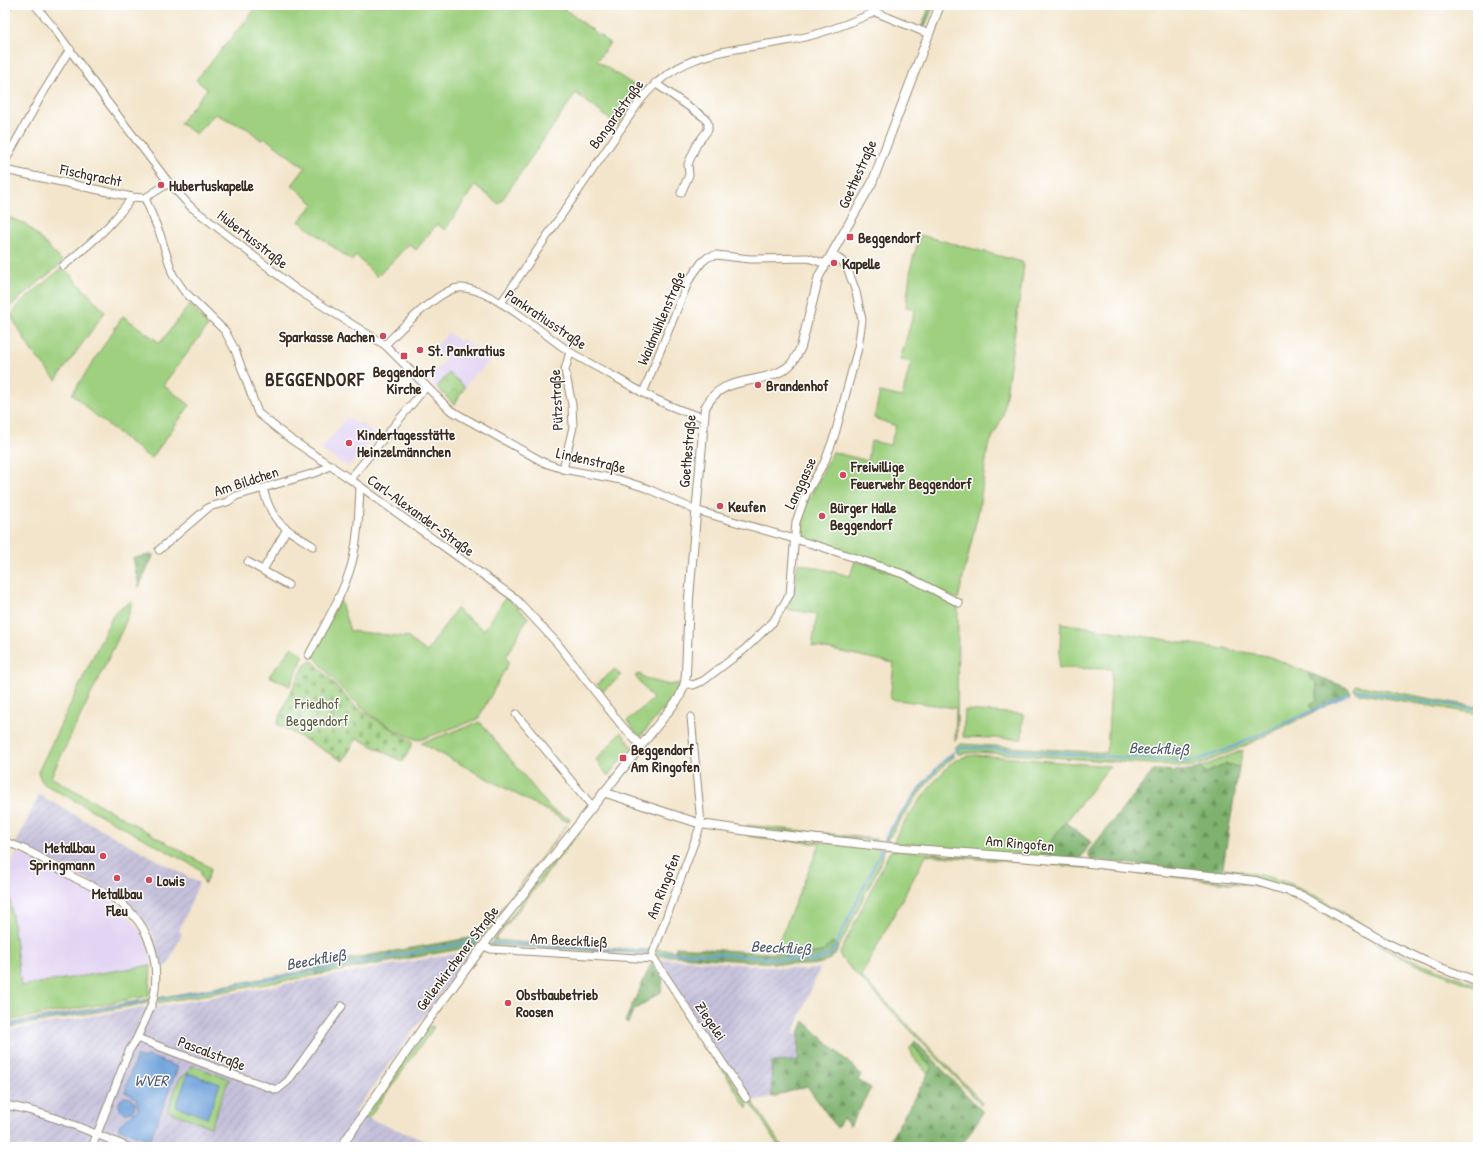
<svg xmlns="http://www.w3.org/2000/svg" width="1483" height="1152" font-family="'Patrick Hand',sans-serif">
	<defs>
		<pattern id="industrial-furrows" width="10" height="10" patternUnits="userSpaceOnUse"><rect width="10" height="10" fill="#c5c0da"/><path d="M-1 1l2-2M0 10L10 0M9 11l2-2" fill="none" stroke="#aaa5bb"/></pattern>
		<pattern id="forest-firs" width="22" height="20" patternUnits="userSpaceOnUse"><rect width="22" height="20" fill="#7fb26e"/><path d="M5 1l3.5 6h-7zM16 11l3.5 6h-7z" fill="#69915a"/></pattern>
		<pattern id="cemetery-stones" width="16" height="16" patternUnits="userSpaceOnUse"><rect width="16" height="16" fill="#9fd080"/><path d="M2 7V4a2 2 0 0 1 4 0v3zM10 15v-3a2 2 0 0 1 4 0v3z" fill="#83a968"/></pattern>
		<pattern id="park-crowns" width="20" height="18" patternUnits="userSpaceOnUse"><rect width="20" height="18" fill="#9fd080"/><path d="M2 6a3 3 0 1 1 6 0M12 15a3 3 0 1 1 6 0" fill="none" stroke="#83a968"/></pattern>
	</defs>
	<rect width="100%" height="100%" fill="#fff"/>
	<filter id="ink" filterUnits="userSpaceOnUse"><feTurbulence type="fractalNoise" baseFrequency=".025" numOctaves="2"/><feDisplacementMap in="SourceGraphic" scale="8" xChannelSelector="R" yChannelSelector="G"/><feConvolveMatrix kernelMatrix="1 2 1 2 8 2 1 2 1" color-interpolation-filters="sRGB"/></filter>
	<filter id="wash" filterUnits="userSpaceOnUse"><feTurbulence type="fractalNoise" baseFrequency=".012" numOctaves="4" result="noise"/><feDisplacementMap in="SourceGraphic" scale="16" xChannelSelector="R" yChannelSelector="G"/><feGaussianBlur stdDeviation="0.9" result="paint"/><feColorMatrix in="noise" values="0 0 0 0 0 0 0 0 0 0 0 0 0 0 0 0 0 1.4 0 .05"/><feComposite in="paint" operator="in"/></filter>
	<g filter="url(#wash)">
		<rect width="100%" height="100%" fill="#f3e5cb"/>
		<g fill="#e2d4f3">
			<polygon points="449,333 461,342 463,339 489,360 479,373 476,371 454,405 428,379 446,359 434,348"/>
			<polygon points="347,417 357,424 361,423 376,435 348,467 321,450"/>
			<polygon points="17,852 83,884 118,904 143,933 150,954 151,965 21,986 7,875"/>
		</g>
		<g fill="url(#industrial-furrows)">
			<polygon points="39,795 199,883 179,931 182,933 168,965 165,967 160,966 154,937 144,920 127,901 16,843"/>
			<polygon points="471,951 354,1113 441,1147 5,1147 5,1031 133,1009 156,1007"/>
			<polygon points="660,959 704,961 807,970 820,968 793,1034 799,1035 798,1061 771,1062 772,1097 750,1101 697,1021"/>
		</g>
		<g fill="#9fd080" stroke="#6d7d4f">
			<polygon points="257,5 559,5 610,43 597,61 643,91 618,126 576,93 499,204 475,185 445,230 437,224 416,250 409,244 377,277 356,255 352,261 299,221 314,204 292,185 305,168 265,138 262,141 248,129 215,114 196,134 180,123 207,89 196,80 252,13"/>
			<polygon points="5,216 26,224 63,262 5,311"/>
			<polygon points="920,235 1015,260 1022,262 1024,266 1003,416 988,447 979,509 958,599 800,537 804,508 833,452 868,461 871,441 890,445 896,426 874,418 880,392 902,397 911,362 900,360 915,309 906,307 911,266"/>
			<polygon points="63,267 105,312 56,380 31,350 11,316 19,304"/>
			<polygon points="190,304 208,326 163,385 190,405 151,459 94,414 72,394 123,316 160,343"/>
			<polygon points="855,561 901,576 956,604 958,608 957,737 955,741 956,708 890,699 894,663 812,646 817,614 786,609 793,595 798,563 850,576"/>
			<path d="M506 597 528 617 506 657 509 662 478 719 428 737 420 740 412 738C368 718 343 693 314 656L313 653 340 599 350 631 407 637 427 652 456 609 484 630Z"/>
			<polygon points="132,601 129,614 123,628 51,777 211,868 205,884 201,876 201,870 44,784 41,780 38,772 114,613"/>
			<polygon points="1061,623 1268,656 1309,673 1309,677 1317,683 1317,700 1310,704 1314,712 1242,747 1194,767 978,752 958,754 954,748 961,744 1107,753 1112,669 1059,668"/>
			<polygon points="292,647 303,655 303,658 290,686 269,676"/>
			<polygon points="615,669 621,676 603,691 597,684"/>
			<polygon points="639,674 647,679 669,685 680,683 675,695 640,737 627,721 653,699 635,676"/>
			<polygon points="1355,685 1478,707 1478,714 1357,693 1354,690"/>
			<polygon points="965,710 1023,714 1022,739 963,737"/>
			<polygon points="480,722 552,810 570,819 568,822 421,743"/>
			<polygon points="621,732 632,746 608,776 596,760"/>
			<polygon points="1243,750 1239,767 1227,764 1206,773 1199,768"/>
			<path d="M953 754 955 756C929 776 905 812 888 840H886C894 821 936 765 953 754Z"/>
			<path d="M976 755 1110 766 1039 856 894 843C893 832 942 770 953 762 960 757 968 756 976 755Z"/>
			<polygon points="567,825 474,947 472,947 484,931"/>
			<polygon points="747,825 877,839 874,841 746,828"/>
			<polygon points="578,829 580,831 495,940 562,946 650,950 649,954 490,945 531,889"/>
			<polygon points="749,834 884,849 882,860 839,947 832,942 822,952 799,955 773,955 820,844 754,837 748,836"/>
			<path d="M893 850 1091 866 1259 885 1295 896 1297 901C1275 885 1231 884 1203 880 1111 869 1019 862 926 855L861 976 982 1102 981 1104 841 958 840 953 843 947 889 853Z"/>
			<polygon points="5,859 21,986 151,965 149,996 5,1021"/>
			<path d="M1225 868C1249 873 1273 876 1296 886 1320 896 1340 911 1362 924 1399 945 1438 962 1478 977V979L1401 948 1330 907 1228 874Z"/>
			<polygon points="1304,900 1401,955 1478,985 1478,988 1410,962 1302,902"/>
			<polygon points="657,949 679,951 678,956 658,956 656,954"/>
			<polygon points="315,969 316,975 158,1003 158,998"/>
			<polygon points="150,999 148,1003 5,1028 5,1024"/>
			<polygon points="685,1011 748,1104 747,1109 728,1078 683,1012"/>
			<polygon points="429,1026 434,1027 368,1119 364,1118"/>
			<polygon points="913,1044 923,1059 932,1067 928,1074 913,1057 910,1048"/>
			<polygon points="191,1065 229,1079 211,1127 168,1111 179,1079 188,1073"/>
			<polygon points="753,1102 780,1143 783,1147 779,1147 751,1103"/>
		</g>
		<g fill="url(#forest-firs)" stroke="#5d6e46">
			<polygon points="930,5 934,5 925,26 921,28"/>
			<polygon points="943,5 946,5 927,52 928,43"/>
			<polygon points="154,554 139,587 133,558"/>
			<polygon points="1309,673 1348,688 1351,693 1314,712 1310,704 1317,700 1317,683 1309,677"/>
			<polygon points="1227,764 1239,767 1222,873 1091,860 1088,852 1154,770 1190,771 1199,768 1206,773"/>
			<polygon points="1065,822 1091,842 1080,859 1039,856"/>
			<polygon points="481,936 472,947 316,975 315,969 319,964"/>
			<path d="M832 942 839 947C831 965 817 965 799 965L678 956V951H675L676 947 799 955 822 952Z"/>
			<polygon points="652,962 663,978 661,992 633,1011 628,1023 625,1021"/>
			<polygon points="804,1021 861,1074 858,1080 871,1088 850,1126 843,1118 837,1128 807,1086 772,1097 771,1062 798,1061 799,1035 798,1035"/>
			<polygon points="915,1041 983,1112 961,1147 886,1147 932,1067 923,1059 913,1044"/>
		</g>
		<polygon fill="url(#cemetery-stones)" stroke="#6d7d4f" points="313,661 356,707 413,742 403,762 357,738 343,761 277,724 289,695 305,665 309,662"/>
		<polygon fill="url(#park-crowns)" stroke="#6d7d4f" points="449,373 465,387 454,405 437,387"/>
		<g fill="#71a3dc" stroke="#56667d">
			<polygon points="137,1056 143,1059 148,1056 178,1067 150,1140 119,1129 119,1125 138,1109 136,1098 125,1092 129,1077"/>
			<polygon points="188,1073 220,1084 207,1118 176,1106"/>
			<circle cx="127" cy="1105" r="8"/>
		</g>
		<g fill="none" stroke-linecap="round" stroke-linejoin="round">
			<g stroke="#71a3dc" stroke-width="2">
				<polyline points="1356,690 1478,709"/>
				<polyline points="956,751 960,748 979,748 1191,762 1226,750 1349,694"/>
				<path d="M885 840C893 820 937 764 954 752"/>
				<polyline points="492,943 649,952"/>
				<polyline points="659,953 699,953 814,961 830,954 835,947 882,849"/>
				<polyline points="161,999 475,941"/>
				<polyline points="5,1026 145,1001"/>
			</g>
		</g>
	</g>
	<g filter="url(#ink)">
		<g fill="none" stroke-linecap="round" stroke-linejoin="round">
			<defs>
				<g id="minor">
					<polyline points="35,5 54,28 106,100 169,183 190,206 296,289 385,345 450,410 545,463 563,469 621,480 646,488 695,510 822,547 903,574 959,603"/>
					<polyline points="5,7 8,5"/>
					<polyline points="655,83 705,118 708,123 708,130 697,144 688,164 689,175 681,193"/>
					<polyline points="5,161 40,98 70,49"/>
					<polyline points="5,170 132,197 145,198 169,183"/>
					<polyline points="145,198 160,234 173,275 184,291 225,331 235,350 258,413 289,438 350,479 515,598 557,643 622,726 640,745"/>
					<path d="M63 266C89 245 113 225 132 197"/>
					<path d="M501 303 640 101C681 48 732 52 791 40 820 35 848 24 875 12L929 34"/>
					<path d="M385 345C399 330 439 290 458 288 489 285 544 335 570 352 585 361 600 369 615 377 644 394 671 409 703 417"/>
					<polyline points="643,393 689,280 702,262 708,257 716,255 750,259 808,258 826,264"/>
					<polyline points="563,469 573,427 572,405 565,370 570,352"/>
					<polyline points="350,479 426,387"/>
					<path d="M263 489C274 526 283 527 313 546"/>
					<polyline points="159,550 209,507 227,502 236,496 318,472 331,465"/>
					<polyline points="248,562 288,585"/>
					<polyline points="263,570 287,529"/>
					<path d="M309 655C324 626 343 595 352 563 358 539 359 511 360 486"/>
					<polyline points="685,683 693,685 703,681 745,649 773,622 790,594 796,522 806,494 825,461 835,434 858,348 862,320 856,292 848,270 842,261 832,254"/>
					<polyline points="516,714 592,806"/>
					<polyline points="691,717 701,824 652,956 746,1098"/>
					<path d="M5 842C30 849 53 866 75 878 91 886 110 894 123 905 150 927 160 962 154 996 151 1010 143 1024 137 1038"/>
					<polyline points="483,946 491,949 653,959"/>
					<path d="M5 1105C47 1112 88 1131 128 1147"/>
					<polyline points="92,1147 129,1051 137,1038 237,1076 277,1090 288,1081 342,1006"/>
				</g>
				<g id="tertiary">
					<polyline points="603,792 701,824 755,832 890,847 1080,862 1256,881 1302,895 1384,942 1433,965 1478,982"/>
					<path d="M341 1147 427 1022 497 927 679 698 685 683 686 674 689 598 705 408C723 371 764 388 790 365 795 360 798 353 801 347L819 276 872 183 940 5"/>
				</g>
			</defs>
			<use href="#minor" stroke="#978874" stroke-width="9"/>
			<use href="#tertiary" stroke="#978874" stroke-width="10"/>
			<use href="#minor" stroke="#fff" stroke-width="7"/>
			<use href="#tertiary" stroke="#fff" stroke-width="8"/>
		</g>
	</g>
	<g fill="#d1495b" stroke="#fff" stroke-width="1.5">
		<circle cx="161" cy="185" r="4"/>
		<rect x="846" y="233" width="8" height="8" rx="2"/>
		<circle cx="834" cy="263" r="4"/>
		<circle cx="383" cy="336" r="4"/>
		<circle cx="420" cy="350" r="4"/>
		<rect x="400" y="352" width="8" height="8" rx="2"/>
		<circle cx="758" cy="385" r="4"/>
		<circle cx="349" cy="443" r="4"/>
		<circle cx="843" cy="475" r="4"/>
		<circle cx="720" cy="506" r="4"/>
		<circle cx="822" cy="516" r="4"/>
		<rect x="619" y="754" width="8" height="8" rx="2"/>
		<circle cx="103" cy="856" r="4"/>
		<circle cx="117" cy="878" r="4"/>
		<circle cx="149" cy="880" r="4"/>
		<circle cx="508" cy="1003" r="4"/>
	</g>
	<g text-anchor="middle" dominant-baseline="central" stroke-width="3" stroke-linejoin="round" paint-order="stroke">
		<g font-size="15" fill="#3b2a1e" stroke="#fff">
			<text transform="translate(616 114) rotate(-54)">Bongardstraße</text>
			<text transform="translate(857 174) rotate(-66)">Goethestraße</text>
			<text transform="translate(91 175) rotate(12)">Fischgracht</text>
			<text transform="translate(253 239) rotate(38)">Hubertusstraße</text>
			<text transform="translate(661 318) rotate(-67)">Waidmühlenstraße</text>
			<text transform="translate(546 319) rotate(34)">Pankratiusstraße</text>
			<text transform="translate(556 400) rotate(-93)">Pützstraße</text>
			<text transform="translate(687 451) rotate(-85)">Goethestraße</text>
			<text transform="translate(591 460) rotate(13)">Lindenstraße</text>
			<text transform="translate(246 481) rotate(-18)">Am Bildchen</text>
			<text transform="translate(800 483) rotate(-65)">Langgasse</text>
			<text transform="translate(421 515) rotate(36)">Carl-Alexander-Straße</text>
			<text transform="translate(1020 843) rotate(5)">Am Ringofen</text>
			<text transform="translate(663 886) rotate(-69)">Am Ringofen</text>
			<text transform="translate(569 940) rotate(3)">Am Beeckfließ</text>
			<text transform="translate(457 958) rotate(-53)">Geilenkirchener Straße</text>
			<text transform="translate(711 1021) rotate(56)">Ziegelei</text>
			<text transform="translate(212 1053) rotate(21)">Pascalstraße</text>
		</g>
		<g font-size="15" font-weight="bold" fill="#3b2a1e" stroke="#fff" text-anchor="start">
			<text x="169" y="185">Hubertuskapelle</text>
			<text x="858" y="237">Beggendorf</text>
			<text x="842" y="263">Kapelle</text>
			<text x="375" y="336" text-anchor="end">Sparkasse Aachen</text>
			<text x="428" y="350">St. Pankratius</text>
			<text x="404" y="371" text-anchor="middle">Beggendorf<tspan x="404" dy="17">Kirche</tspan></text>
			<text x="766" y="385">Brandenhof</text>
			<text x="357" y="434">Kindertagesstätte<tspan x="357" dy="17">Heinzelmännchen</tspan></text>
			<text x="851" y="466">Freiwillige<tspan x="851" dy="17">Feuerwehr Beggendorf</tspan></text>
			<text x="728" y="506">Keufen</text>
			<text x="830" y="507">Bürger Halle<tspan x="830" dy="17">Beggendorf</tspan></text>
			<text x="631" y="749">Beggendorf<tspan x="631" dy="17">Am Ringofen</tspan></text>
			<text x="95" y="847" text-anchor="end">Metallbau<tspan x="95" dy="17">Springmann</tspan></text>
			<text x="157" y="880">Lowis</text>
			<text x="117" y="893" text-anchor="middle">Metallbau<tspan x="117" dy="17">Fleu</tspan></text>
			<text x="516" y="994">Obstbaubetrieb<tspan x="516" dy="17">Roosen</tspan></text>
		</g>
		<g font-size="15" fill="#595c3b" stroke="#fff">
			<text x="317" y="703">Friedhof<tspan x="317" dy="17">Beggendorf</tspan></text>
		</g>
		<g font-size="16" font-style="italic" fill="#515a6a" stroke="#fff">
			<text transform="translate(1159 748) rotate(2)">Beeckfließ</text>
			<text transform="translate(781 947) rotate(3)">Beeckfließ</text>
			<text transform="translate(316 959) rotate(-10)">Beeckfließ</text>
			<text x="151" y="1080">WVER</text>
		</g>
		<g font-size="19" font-weight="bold" letter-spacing="1" fill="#3b2a1e" stroke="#fff">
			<text x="315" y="379">BEGGENDORF</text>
		</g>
	</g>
	<rect width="1483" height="1152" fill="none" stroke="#fff" stroke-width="20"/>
</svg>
